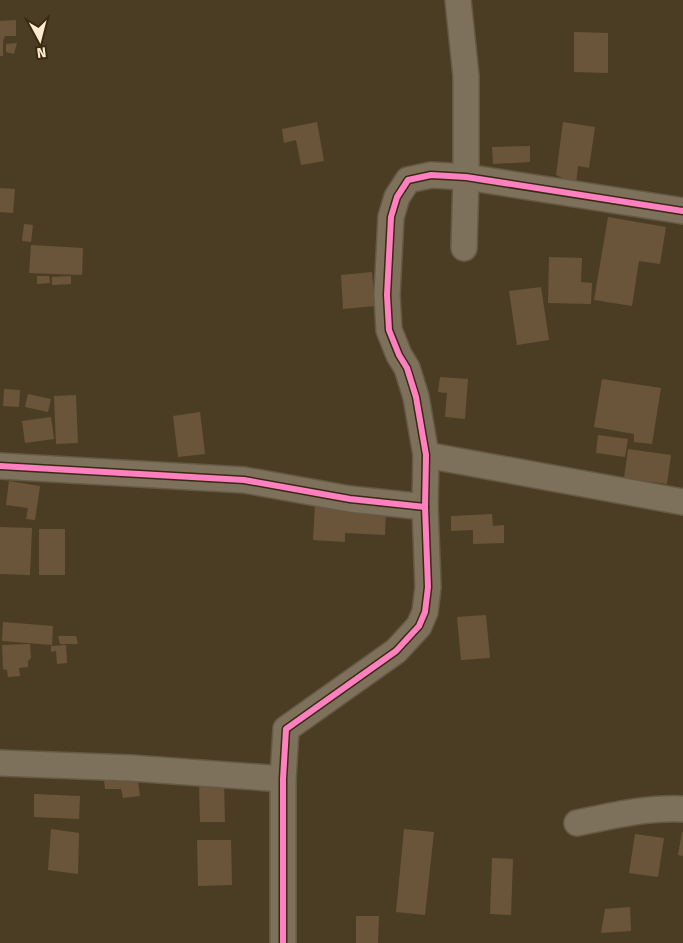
<svg xmlns="http://www.w3.org/2000/svg" width="683" height="943" font-family="'Fira Sans',sans-serif">
	<rect width="100%" height="100%" fill="#4b3d24"/>
	<g fill="#6a553b">
		<polygon points="16,20 16,36 5,36 3,41 3,56 0,56 0,21"/>
		<polygon points="574,32 608,33 608,73 574,72"/>
		<polygon points="17,43 14,54 6,52 6,44"/>
		<polygon points="317,122 324,161 301,165 296,140 284,143 282,129"/>
		<polygon points="563,122 595,127 589,168 578,166 576,184 556,175"/>
		<polygon points="530,146 530,162 493,164 492,147"/>
		<polygon points="0,188 15,189 13,213 0,212"/>
		<polygon points="608,217 666,227 660,264 639,261 632,306 594,300"/>
		<polygon points="24,224 33,225 31,242 22,241"/>
		<polygon points="31,245 83,248 82,275 29,273"/>
		<polygon points="549,257 582,258 581,282 592,283 591,304 548,303"/>
		<polygon points="372,272 375,306 343,309 341,275"/>
		<polygon points="37,276 49,276 50,283 37,284"/>
		<polygon points="71,276 71,284 52,285 52,277"/>
		<polygon points="541,287 549,340 517,345 509,291"/>
		<polygon points="440,377 468,379 465,419 445,417 447,393 438,392"/>
		<polygon points="602,379 661,388 652,444 634,442 634,434 594,427"/>
		<polygon points="4,389 20,390 19,407 3,406"/>
		<polygon points="28,394 51,399 48,412 25,407"/>
		<polygon points="76,395 78,443 56,444 54,396"/>
		<polygon points="200,412 205,454 178,457 173,416"/>
		<polygon points="51,417 54,439 25,443 22,421"/>
		<polygon points="598,435 628,439 625,457 596,453"/>
		<polygon points="628,449 671,455 667,484 624,478"/>
		<polygon points="9,481 40,486 35,520 26,519 28,508 6,505"/>
		<polygon points="315,504 386,507 385,535 345,533 345,542 313,540"/>
		<polygon points="492,514 493,526 504,525 504,543 473,544 473,530 451,531 451,516"/>
		<polygon points="0,527 32,528 30,575 0,574"/>
		<rect x="39" y="529" width="26" height="46"/>
		<polygon points="486,615 490,658 461,660 457,617"/>
		<polygon points="3,622 53,626 52,645 2,641"/>
		<polygon points="58,636 76,636 78,644 60,644"/>
		<polygon points="30,644 31,658 28,661 28,667 19,668 20,676 8,677 7,670 3,669 2,645"/>
		<polygon points="66,645 67,663 57,664 56,651 51,652 51,646"/>
		<polygon points="137,775 140,796 123,798 121,789 105,789 104,780"/>
		<polygon points="199,783 224,783 225,822 200,822"/>
		<polygon points="34,794 80,796 79,819 34,817"/>
		<polygon points="51,829 79,833 78,874 48,870"/>
		<polygon points="404,829 434,832 425,915 396,912"/>
		<polygon points="682,832 683,832 683,856 678,855"/>
		<polygon points="635,834 664,838 658,877 629,873"/>
		<polygon points="197,840 231,840 232,885 198,886"/>
		<polygon points="492,858 513,859 511,915 490,914"/>
		<polygon points="630,907 631,931 601,933 605,909"/>
		<polygon points="356,916 379,916 378,943 356,943"/>
	</g>
	<g fill="none" stroke-linecap="round" stroke-linejoin="round">
		<defs>
			<g id="minor">
				<polyline points="458,0 466,76 466,177 464,248"/>
				<polyline points="426,455 683,502"/>
				<polyline points="0,466 244,480 350,499 425,507"/>
				<polyline points="0,763 131,768 283,779"/>
				<path d="M577 823C611 816 648 807 683 809"/>
				<polyline points="283,943 283,779 286,729 396,651 419,626 425,612 428,587 425,507 426,455 416,397 407,368 399,355 389,330 387,295 391,217 397,197 408,180 431,175 466,177 683,211"/>
			</g>
		</defs>
		<use href="#minor" stroke="#645945" stroke-width="28"/>
		<use href="#minor" stroke="#7e715b" stroke-width="25"/>
		<defs>
			<g id="cycleway">
				<polyline points="0,466 244,480 350,499 425,507"/>
				<polyline points="283,943 283,779 286,729 396,651 419,626 425,612 428,587 425,507 426,455 416,397 407,368 399,355 389,330 387,295 391,217 397,197 408,180 431,175 466,177 683,211"/>
			</g>
		</defs>
		<use href="#cycleway" stroke="#392a12" stroke-width="9"/>
		<use href="#cycleway" stroke="#ff80c0" stroke-width="6"/>
	</g>
	<g transform="translate(40 40) rotate(173)" stroke="#392a12" stroke-width="4" paint-order="stroke">
	<path d="M0-4L9 19L0 12L-9 19Z" fill="#feebce"/>
	<text y="-8" font-size="14" font-weight="bold" text-anchor="middle" fill="#feebce">N</text>
	</g>
</svg>
